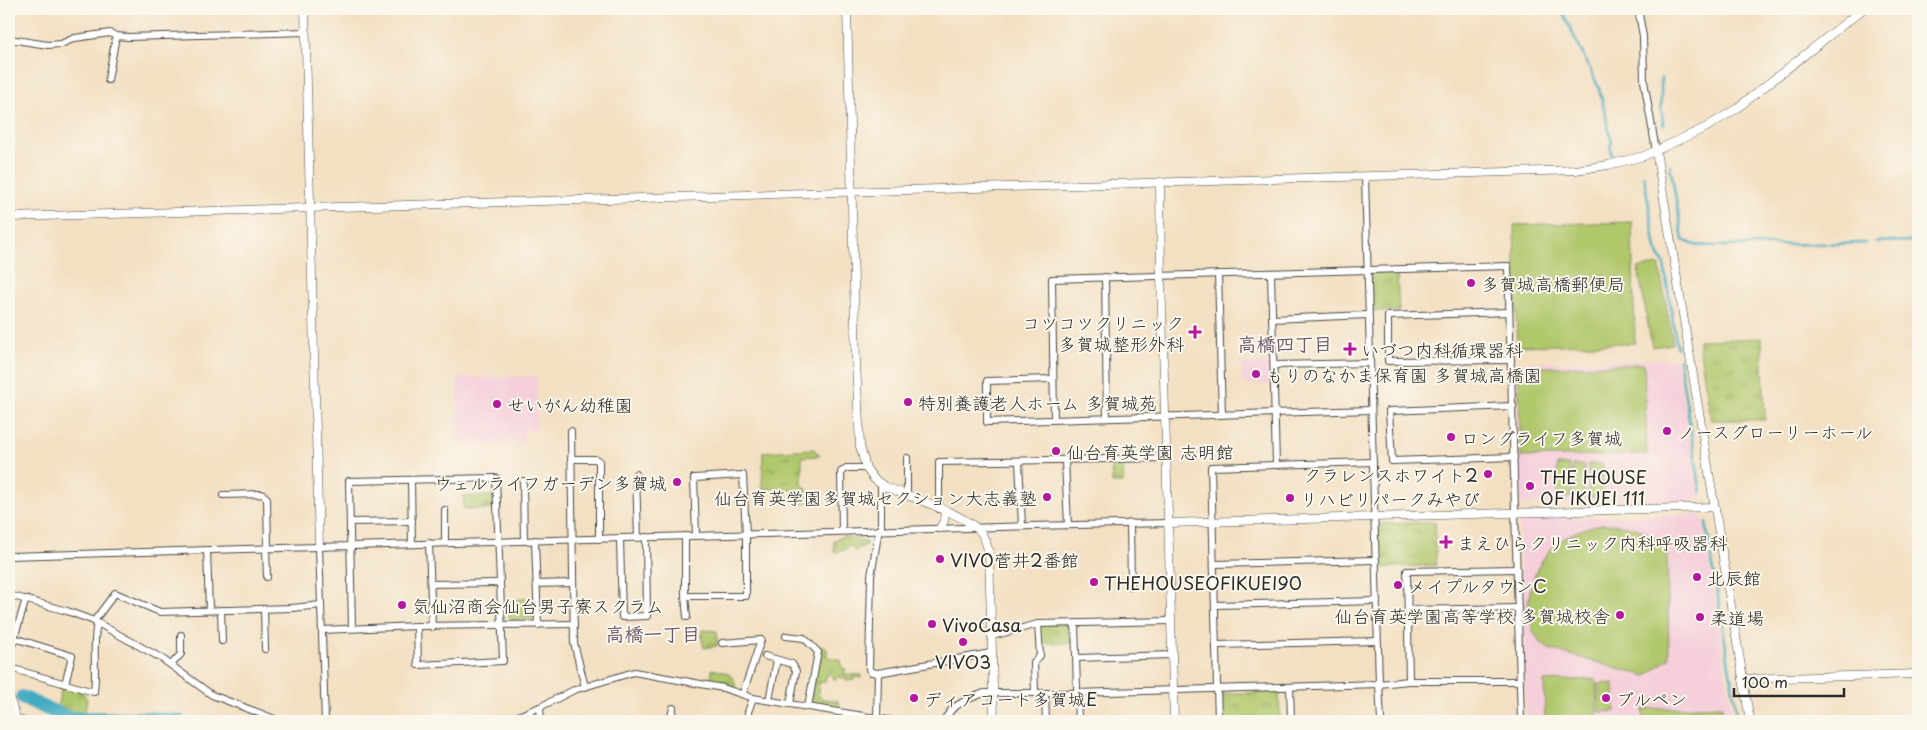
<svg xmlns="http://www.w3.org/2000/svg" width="1927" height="730" font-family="'Playpen Sans','Klee One',sans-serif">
	<defs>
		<pattern id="grass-tufts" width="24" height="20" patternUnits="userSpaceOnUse" patternTransform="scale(1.25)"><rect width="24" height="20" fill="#b0c76c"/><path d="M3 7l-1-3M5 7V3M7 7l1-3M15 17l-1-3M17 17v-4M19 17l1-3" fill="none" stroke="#8fa259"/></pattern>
	</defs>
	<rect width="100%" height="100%" fill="#fbf7ec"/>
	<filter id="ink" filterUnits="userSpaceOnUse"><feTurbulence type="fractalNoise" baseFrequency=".02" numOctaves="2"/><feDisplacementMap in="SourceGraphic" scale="10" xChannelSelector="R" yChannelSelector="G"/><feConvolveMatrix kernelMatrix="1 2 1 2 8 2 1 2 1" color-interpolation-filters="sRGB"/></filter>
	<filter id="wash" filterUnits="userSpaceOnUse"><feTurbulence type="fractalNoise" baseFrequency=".0096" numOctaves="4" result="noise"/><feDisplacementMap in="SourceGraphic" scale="20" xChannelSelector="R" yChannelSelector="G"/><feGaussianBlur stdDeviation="1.12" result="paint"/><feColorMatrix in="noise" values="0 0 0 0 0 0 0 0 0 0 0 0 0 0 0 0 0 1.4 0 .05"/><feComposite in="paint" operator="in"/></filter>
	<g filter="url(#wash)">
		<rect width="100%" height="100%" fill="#f3e0c3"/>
		<g fill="#f5cfda">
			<polygon points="1676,359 1699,494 1693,500 1522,505 1520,503 1516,363"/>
			<rect x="1242" y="364" width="28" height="20"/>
			<polygon points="536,376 537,430 523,430 525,442 459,445 457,378"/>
			<polygon points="1696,514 1703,519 1733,721 1526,721 1519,524 1523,519"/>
		</g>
		<g fill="url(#grass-tufts)" stroke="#6e794c">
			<polygon points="1397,272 1399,311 1372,311 1371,276 1375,273"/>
			<polygon points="1762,338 1765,420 1711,420 1698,340"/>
			<polygon points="814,449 820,456 802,457 802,484 807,489 808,503 801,503 797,490 789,490 784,501 781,488 762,489 763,452"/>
			<polygon points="1124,462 1123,483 1112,483 1111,463"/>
			<polygon points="463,496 500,496 501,509 464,509"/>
			<polygon points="1435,522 1436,565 1379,568 1378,527 1382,524"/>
			<polygon points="844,536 866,542 866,545 855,551 849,545 845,550 834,552 834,540"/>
			<polygon points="536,598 536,618 514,620 509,617 509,600"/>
			<polygon points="1038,624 1066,624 1072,631 1072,643 1038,643"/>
			<polygon points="702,630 717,631 717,646 704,648 702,640"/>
			<polygon points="823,645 827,649 827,657 841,660 842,668 846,669 844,674 862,675 861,678 854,677 854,680 846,681 846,678 838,677 836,679 834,679 831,674 827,674 825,682 819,683 818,694 823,699 838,701 840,707 837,710 828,707 810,706 819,652"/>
			<path d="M712 669C725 672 734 673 736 687L711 680Z"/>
			<polygon points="63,683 80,689 87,699 85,713 70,712 57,707"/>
			<polygon points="1279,691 1280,721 1219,721 1219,694"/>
		</g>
		<g fill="#b0c76c" stroke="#6e794c">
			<polygon points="1632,222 1635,343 1517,346 1514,225"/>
			<polygon points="1659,265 1673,344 1652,347 1638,268"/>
			<polygon points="1644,364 1647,454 1521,457 1518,368"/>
			<polygon points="1588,464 1602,464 1603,497 1589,497"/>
			<polygon points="1557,465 1569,465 1570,498 1558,498"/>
			<polygon points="1572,465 1584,465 1585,497 1572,498"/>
			<path d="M1603 524C1625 524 1655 529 1667 551L1669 658 1646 676 1549 649C1516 628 1527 574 1551 549 1565 535 1584 527 1603 524Z"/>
			<polygon points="1596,679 1597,721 1545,721 1544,681"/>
			<polygon points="1614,683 1615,711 1599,712 1598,684"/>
			<polygon points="1722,706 1723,721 1644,721 1643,709"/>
		</g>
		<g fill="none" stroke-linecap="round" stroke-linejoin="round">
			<g stroke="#41aac0" stroke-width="2.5">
				<polyline points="1561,9 1599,88 1612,143 1610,146 1612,155"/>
				<polyline points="1661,78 1661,109 1664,126"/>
				<polyline points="1670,165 1683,240 1695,245 1715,246 1865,243"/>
				<polyline points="1644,176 1656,249 1664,264 1677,348"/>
				<polyline points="1876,242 1918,241"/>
				<polyline points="1679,359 1701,493"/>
				<polyline points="1706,523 1738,721"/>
			</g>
			<polyline stroke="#41aac0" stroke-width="14" points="22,697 43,707 70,718 145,718 179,721"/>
		</g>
	</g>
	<g filter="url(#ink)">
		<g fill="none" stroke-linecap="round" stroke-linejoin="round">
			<defs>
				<g id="minor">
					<polyline points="1638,9 1643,36 1644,81 1656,151"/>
					<polyline points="9,39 48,45 61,44 75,38 110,33 116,36 128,37 306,32"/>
					<polyline points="108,80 116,36"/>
					<polyline points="1365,176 1379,684 1381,721"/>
					<polyline points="1271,273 1276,465"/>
					<polyline points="1218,274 1222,415"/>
					<polyline points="1105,277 1107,418"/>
					<polyline points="1509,312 1388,316 1388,361 1511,360"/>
					<polyline points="1272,319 1368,315"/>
					<polyline points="1274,365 1370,363"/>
					<polyline points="1053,379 987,381 987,422 1371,410"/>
					<polyline points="1513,406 1389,411 1392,461 1514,457"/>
					<polyline points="1054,419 1052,279 1508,266 1521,721"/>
					<polyline points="571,431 574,643 585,687"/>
					<polyline points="907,458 907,496"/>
					<polyline points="571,459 595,459 599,461 599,539"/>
					<polyline points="1019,461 1022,526"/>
					<polyline points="1065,461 1068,525"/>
					<polyline points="636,474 638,538"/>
					<polyline points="411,480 412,543"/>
					<polyline points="523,481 524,541"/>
					<polyline points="881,484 881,529"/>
					<polyline points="223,495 262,494 267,498 268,548"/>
					<polyline points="939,509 939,462 1166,458"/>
					<polyline points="445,510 445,542"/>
					<polyline points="350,522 412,521"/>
					<polyline points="1130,523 1131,586"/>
					<polyline points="879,529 871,576 869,669 871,672 878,673 991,653"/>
					<polyline points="842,530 841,472 846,468 866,468"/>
					<polyline points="685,536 685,596 746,596 746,535 743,475 694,478 696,536"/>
					<polyline points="620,538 622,617 647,616 646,537"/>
					<polyline points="535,540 538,625"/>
					<polyline points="429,543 432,627"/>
					<polyline points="319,547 325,721"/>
					<polyline points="266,548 267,577"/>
					<polyline points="207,550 209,610"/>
					<path d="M9 556C395 545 782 531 1169 523"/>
					<polyline points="1215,564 1376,560"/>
					<polyline points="431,584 500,583"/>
					<polyline points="536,584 573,583"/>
					<polyline points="9,595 67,611 94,621 161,658 212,695 280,721"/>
					<polyline points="685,596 687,617"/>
					<polyline points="1215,605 1377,601"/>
					<polyline points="264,609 265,649"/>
					<polyline points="221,610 222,641"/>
					<polyline points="1408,610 1518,608"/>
					<polyline points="94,621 115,593 160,612 292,608 321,605"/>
					<polyline points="1075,624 1078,721"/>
					<polyline points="352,628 349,481 496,478 503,661 418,665 417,626"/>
					<polyline points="322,630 417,626 574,624"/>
					<polyline points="786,636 804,638 818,652 808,707"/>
					<polyline points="992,636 1038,624 1171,621"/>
					<polyline points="14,638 72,656 65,684"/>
					<polyline points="722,643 761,640 743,693"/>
					<polyline points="1217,645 1377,641"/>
					<polyline points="9,655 26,599"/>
					<polyline points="765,656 792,664 796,671 790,704"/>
					<polyline points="1077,658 1172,655"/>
					<path d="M9 664 10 668 94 692C97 668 92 646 97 623"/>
					<polyline points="171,665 181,654 181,635"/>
					<polyline points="1409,681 1407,571 1517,569"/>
					<polyline points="1290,687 1291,721"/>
					<polyline points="1035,693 1034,662 1040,656 1038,624"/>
					<polyline points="1045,693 1046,721"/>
					<polyline points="769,700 777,660"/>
					<polyline points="540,707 541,721"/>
					<polyline points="9,717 24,721"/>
					<polyline points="877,719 878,673"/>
					<polyline points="506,721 540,707 574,690 634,672 723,688 753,698 894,721"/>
					<polyline points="670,721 673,708"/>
					<polyline points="748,721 748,712 753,698"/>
					<polyline points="943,721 953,708 966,700 984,693 1076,693 1379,684 1409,681 1520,681"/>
					<polyline points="1218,721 1211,467 1373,462"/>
				</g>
				<g id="tertiary">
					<polyline points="305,9 319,547"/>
					<path d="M847 9 856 362 860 446 866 468 874 479 884 486C906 496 970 515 982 534 985 539 987 546 989 552L994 721"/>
					<polyline points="1656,151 1750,721"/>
					<polyline points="1160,182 1161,276 1174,721"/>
					<polyline points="9,217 1576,170 1608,165 1644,156 1705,128 1736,109 1863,9"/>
					<polyline points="1169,523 1714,507"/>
					<polyline points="940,528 944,521 945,511"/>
					<polyline points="1743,679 1918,674"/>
					<polyline points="9,697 17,721"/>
				</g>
			</defs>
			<use href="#minor" stroke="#494642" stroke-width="8"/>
			<use href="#tertiary" stroke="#494642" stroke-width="9"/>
			<use href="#minor" stroke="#fff" stroke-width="6"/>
			<use href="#tertiary" stroke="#fff" stroke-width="8"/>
		</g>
	</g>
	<g fill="#b5179e" stroke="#fbf7ec" stroke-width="2">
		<circle cx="1471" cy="283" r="5"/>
		<path d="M1192.5 324.5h5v5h5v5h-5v5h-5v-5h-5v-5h5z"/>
		<path d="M1347.5 341.5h5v5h5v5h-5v5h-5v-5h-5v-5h5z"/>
		<circle cx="1256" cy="374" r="5"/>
		<circle cx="908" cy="402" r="5"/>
		<circle cx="497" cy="404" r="5"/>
		<circle cx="1667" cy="431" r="5"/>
		<circle cx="1451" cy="437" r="5"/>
		<circle cx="1056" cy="451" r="5"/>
		<circle cx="1488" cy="474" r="5"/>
		<circle cx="677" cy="482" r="5"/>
		<circle cx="1530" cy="486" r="5"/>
		<circle cx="1047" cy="497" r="5"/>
		<circle cx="1290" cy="498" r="5"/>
		<path d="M1443.5 534.5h5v5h5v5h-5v5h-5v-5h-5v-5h5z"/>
		<circle cx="940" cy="559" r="5"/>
		<circle cx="1697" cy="577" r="5"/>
		<circle cx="1094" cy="582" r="5"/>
		<circle cx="1398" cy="585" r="5"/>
		<circle cx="402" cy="605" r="5"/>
		<circle cx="1620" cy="615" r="5"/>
		<circle cx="1700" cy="617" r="5"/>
		<circle cx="932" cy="624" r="5"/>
		<circle cx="963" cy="642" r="5"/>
		<circle cx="914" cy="698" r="5"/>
		<circle cx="1606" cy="698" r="5"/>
	</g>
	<g text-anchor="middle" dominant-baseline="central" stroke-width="4" stroke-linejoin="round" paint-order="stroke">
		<g font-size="18" fill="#2b2b2b" stroke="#fbf7ec" text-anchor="start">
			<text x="1481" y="283">多賀城高橋郵便局</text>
			<text x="1184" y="322" text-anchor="end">コツコツクリニック<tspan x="1184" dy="21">多賀城整形外科</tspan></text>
			<text x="1361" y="349">いづつ内科循環器科</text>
			<text x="1266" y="374">もりのなかま保育園 多賀城高橋園</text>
			<text x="918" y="402">特別養護老人ホーム 多賀城苑</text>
			<text x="507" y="404">せいがん幼稚園</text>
			<text x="1677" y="431">ノースグローリーホール</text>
			<text x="1461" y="437">ロングライフ多賀城</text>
			<text x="1066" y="451">仙台育英学園 志明館</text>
			<text x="1478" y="474" text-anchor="end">クラレンスホワイト2</text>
			<text x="1540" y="476">THE HOUSE<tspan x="1540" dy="21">OF IKUEI 111</tspan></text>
			<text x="667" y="482" text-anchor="end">ウェルライフガーデン多賀城</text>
			<text x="1037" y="497" text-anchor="end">仙台育英学園多賀城セクション大志義塾</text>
			<text x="1300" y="498">リハビリパークみやび</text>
			<text x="1457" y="542">まえひらクリニック内科呼吸器科</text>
			<text x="950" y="559">VIVO菅井2番館</text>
			<text x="1707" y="577">北辰館</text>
			<text x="1104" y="582">THEHOUSEOFIKUEI90</text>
			<text x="1408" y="585">メイプルタウンC</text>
			<text x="412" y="605">気仙沼商会仙台男子寮スクラム</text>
			<text x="1610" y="615" text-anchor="end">仙台育英学園高等学校 多賀城校舎</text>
			<text x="1710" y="617">柔道場</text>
			<text x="942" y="624">VivoCasa</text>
			<text x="963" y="661" text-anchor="middle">VIVO3</text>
			<text x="924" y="698">ディアコート多賀城E</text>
			<text x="1616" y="698">ブルペン</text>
		</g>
		<g font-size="19" font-weight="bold" fill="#67596a" stroke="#fbf7ec">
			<text x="1285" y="343">高橋四丁目</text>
			<text x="653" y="633">高橋一丁目</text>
		</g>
	</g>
	<rect width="1927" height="730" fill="none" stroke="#fbf7ec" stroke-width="30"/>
	<path d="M1734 688v8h110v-8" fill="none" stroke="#2b2b2b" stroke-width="2.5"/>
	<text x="1742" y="688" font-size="15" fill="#2b2b2b" stroke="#fbf7ec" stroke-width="4" paint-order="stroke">100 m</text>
</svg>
